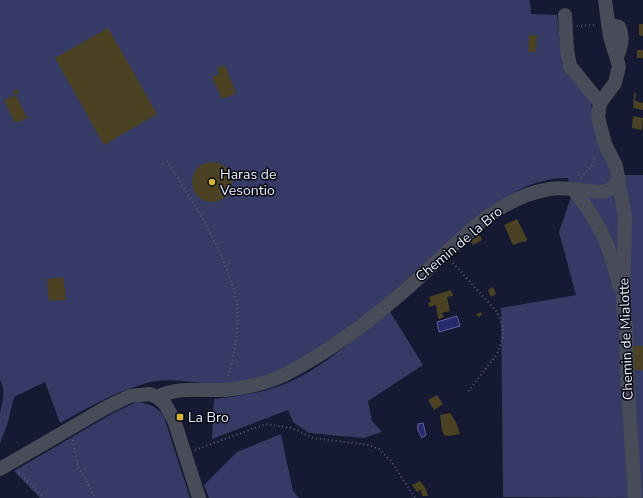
<svg xmlns="http://www.w3.org/2000/svg" width="643" height="498" font-family="'Nunito Sans',sans-serif">
	<rect width="100%" height="100%" fill="#161932"/>
	<g fill="#353b65">
		<path d="M0 0H530L531 14 557 15 562 63 591 102 595 129 621 175H643V498L503 497 501 308 576 295 559 232 571 197 568 178C528 178 502 199 472 223 441 248 413 274 383 300 372 309 362 319 351 327 311 356 264 385 214 384 192 383 169 377 147 383 116 391 88 408 60 423L45 382 14 397 8 422 0 443C0 434 0 423 0 414 2 400 7 394 0 380Z"/>
		<path d="M389 310 423 365 368 401 372 421 382 432 364 438 309 433 293 422 288 410 212 439 214 399C238 396 262 393 285 384 324 368 357 336 389 310Z"/>
		<path d="M137 402C150 404 157 406 164 417L190 498H40L14 471 113 413Z"/>
		<polygon points="281,434 293,491 299,498 209,498 204,485 237,452"/>
	</g>
	<g fill="#25296d" stroke="#606498">
		<polygon points="457,316 460,326 439,332 437,322"/>
		<polygon points="423,423 426,435 422,438 418,430 418,424"/>
	</g>
	<g fill="#4a4223">
		<polygon points="639,24 643,24 643,36 639,35"/>
		<polygon points="108,28 157,114 104,145 55,58"/>
		<polygon points="529,35 537,35 536,52 528,52"/>
		<rect x="637" y="50" width="6" height="8"/>
		<polygon points="225,65 236,93 222,99 212,77 219,74 217,68"/>
		<polygon points="17,89 19,93 14,95 13,91"/>
		<polygon points="634,93 636,93 635,101 643,103 643,110 633,108"/>
		<polygon points="16,95 27,118 15,123 4,100"/>
		<polygon points="633,116 643,118 642,130 632,128"/>
		<circle cx="212" cy="182" r="20"/>
		<polygon points="517,219 527,239 525,243 524,241 513,245 504,225"/>
		<polygon points="480,235 482,240 473,245 470,241"/>
		<polygon points="63,277 66,300 49,301 47,279"/>
		<polygon points="493,287 496,294 491,297 488,290"/>
		<polygon points="451,290 453,296 447,297 450,311 442,313 444,317 438,319 436,305 429,307 428,303 431,302 429,297"/>
		<polygon points="481,312 482,315 478,317 476,314"/>
		<polygon points="633,346 643,346 643,370 634,370"/>
		<polygon points="437,395 443,404 434,410 428,400"/>
		<polygon points="450,413 456,422 460,434 448,436 444,435 442,430 440,415"/>
		<polygon points="420,481 426,489 428,496 422,496 421,490 417,492 412,485"/>
	</g>
	<g fill="none" stroke-linecap="round" stroke-linejoin="round">
		<g stroke="#595d72" stroke-width="2" stroke-dasharray="1 3" stroke-linecap="butt">
			<polyline points="577,26 596,25"/>
			<path d="M167 161C194 204 224 249 236 299 241 323 234 355 228 378"/>
			<polyline points="581,178 593,164 596,155"/>
			<polyline points="453,263 497,312 503,327 503,337 497,354 467,393"/>
			<polyline points="73,440 78,467 96,498"/>
			<polyline points="195,450 266,424 292,428 313,438 369,445 379,449 391,461 415,498"/>
			<polyline points="19,472 44,498"/>
		</g>
		<g stroke="#484b58" stroke-width="14">
			<polyline points="605,0 610,37 619,66 615,83 600,103 598,117 605,144 616,166 625,217 623,307 626,327 627,373 635,498"/>
			<polyline points="565,15 567,50 570,66 600,103"/>
			<path d="M608 24 619 27C624 38 621 47 617 57"/>
			<path d="M573 189C600 224 609 242 619 285"/>
			<path d="M157 397C180 386 201 391 225 390 245 388 267 383 284 375 331 351 373 319 412 284 454 248 492 198 550 189 568 186 586 192 604 192L612 188 619 179"/>
			<polyline points="0,469 107,407 130,396 150,394 157,397 165,404 174,420 199,498"/>
		</g>
	</g>
	<g fill="#d5b535" stroke="#050610" stroke-width="1.5">
		<circle cx="212" cy="182" r="4"/>
		<rect x="176" y="413" width="8" height="8" rx="2"/>
	</g>
	<g text-anchor="middle" dominant-baseline="central" stroke-width="3" stroke-linejoin="round" paint-order="stroke">
		<g font-size="14" fill="#ebeffd" stroke="#050610" text-anchor="start">
			<text x="220" y="174">Haras de<tspan x="220" dy="16">Vesontio</tspan></text>
			<text x="188" y="417">La Bro</text>
		</g>
		<g font-size="14" fill="#ebeffd" stroke="#050610">
			<text transform="translate(459 244) rotate(-40)">Chemin de la Bro</text>
			<text transform="translate(626 339) rotate(-92)">Chemin de Mialotte</text>
		</g>
	</g>
</svg>
